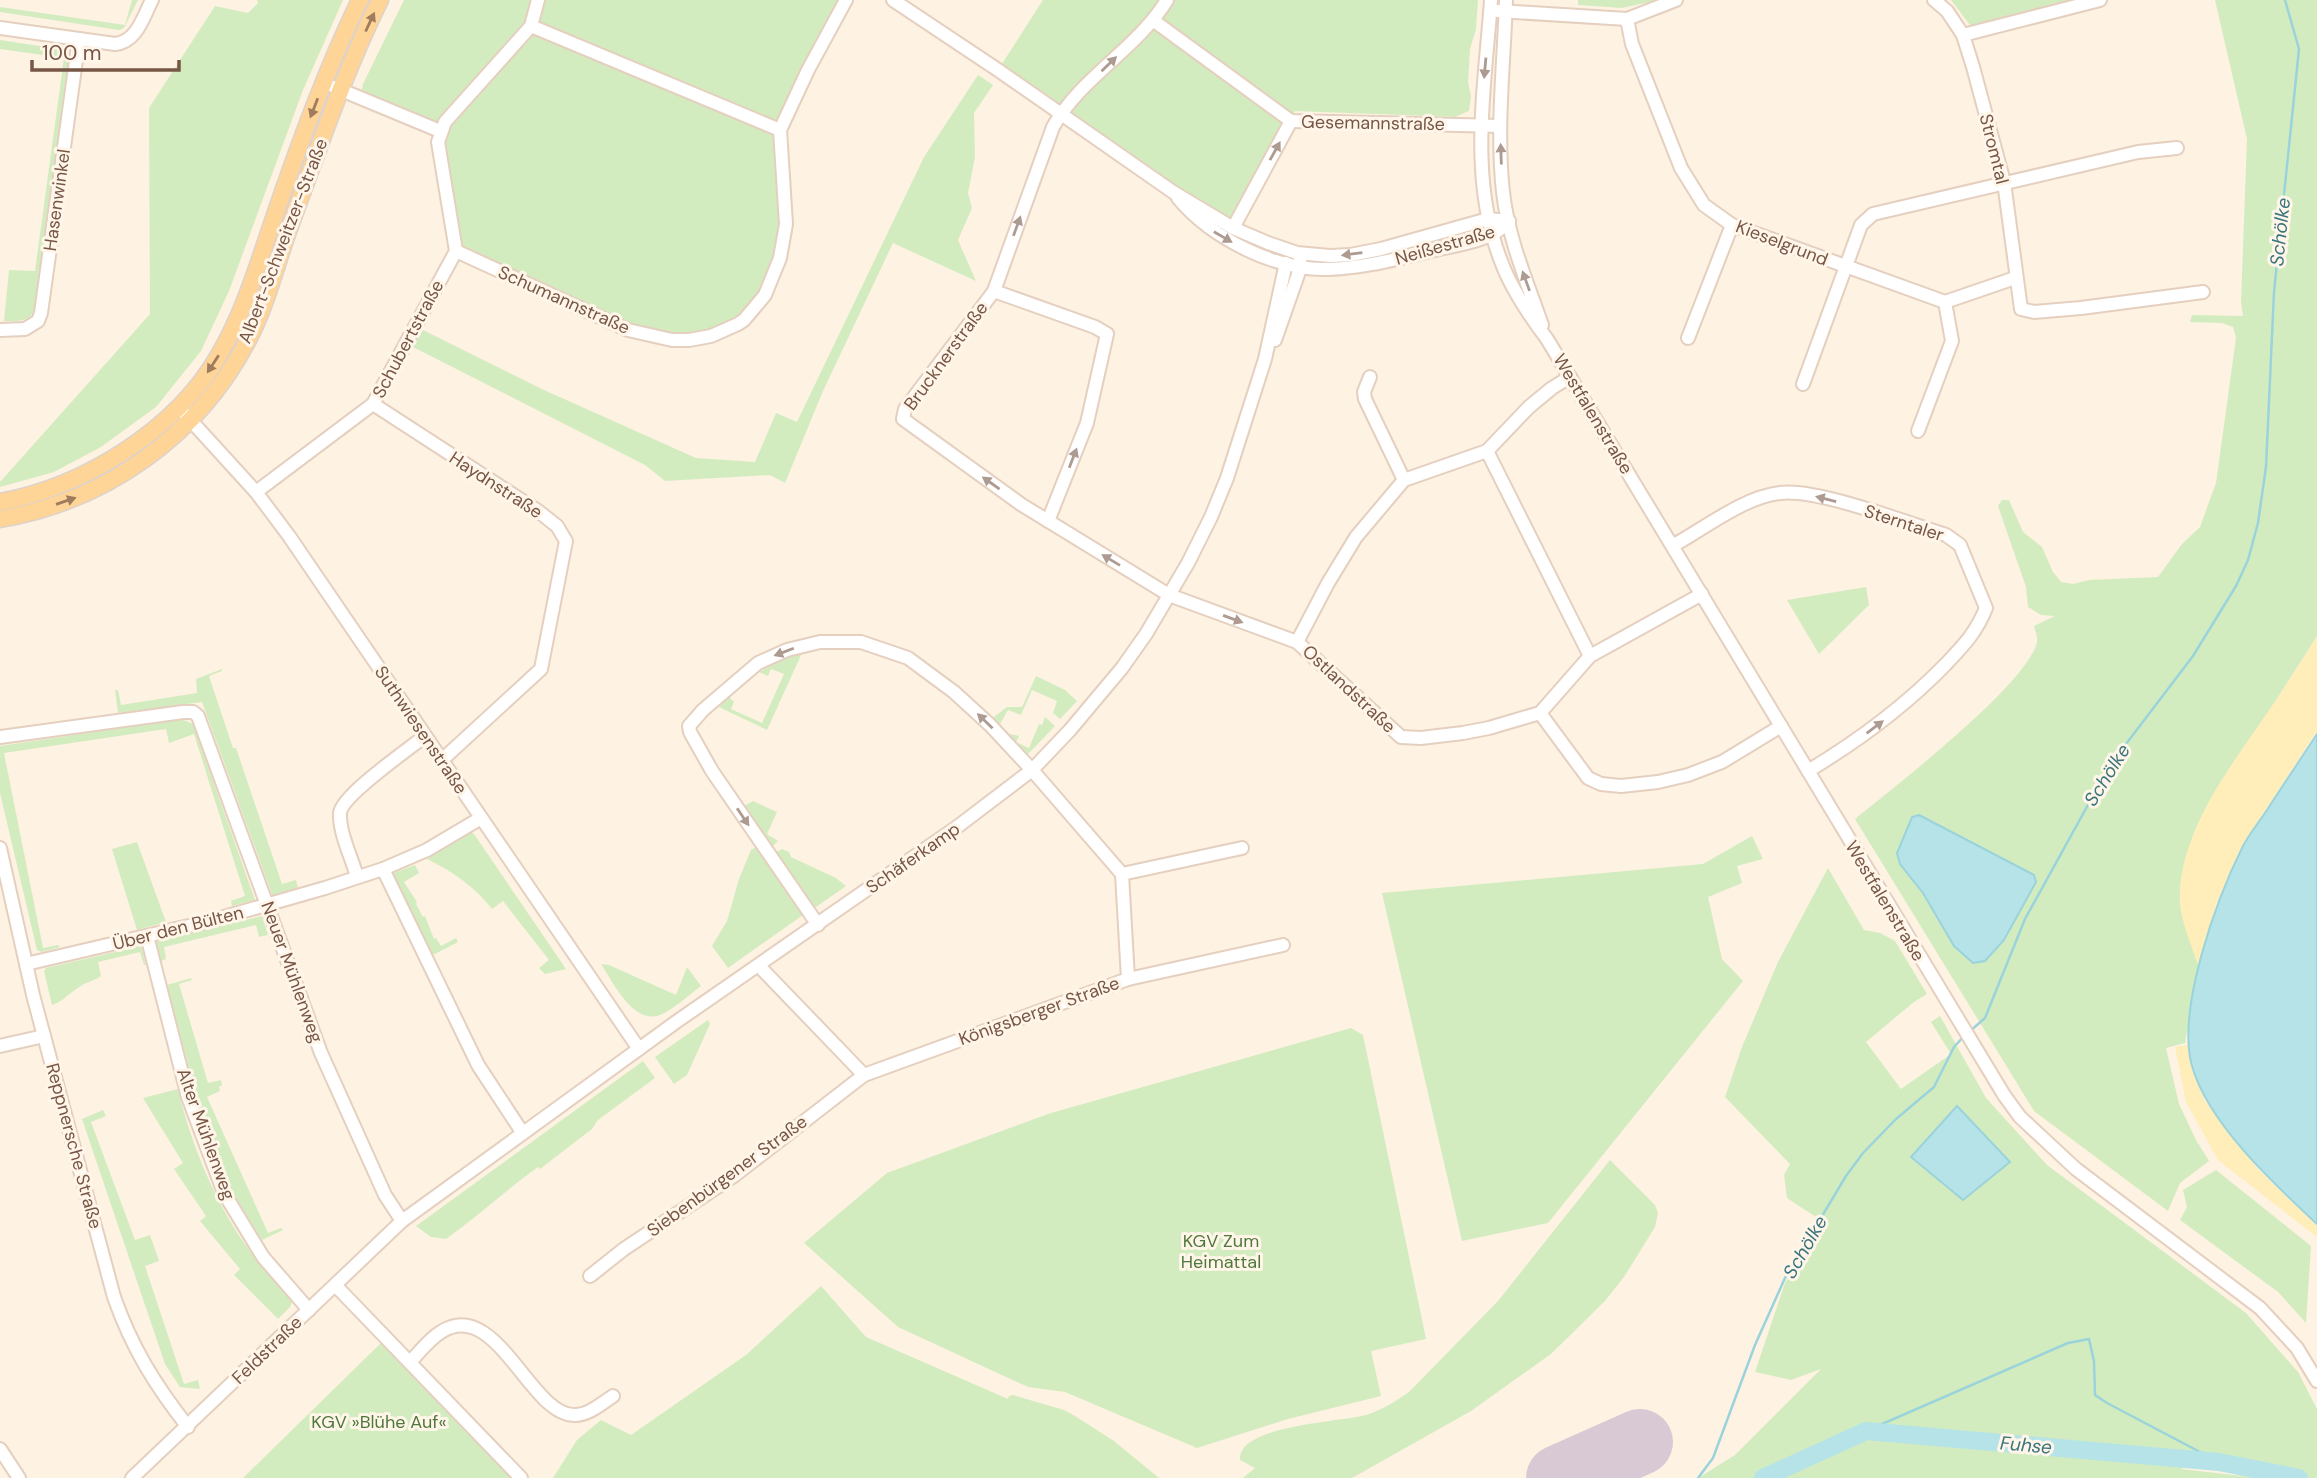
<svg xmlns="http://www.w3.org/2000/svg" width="2317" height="1478" font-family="'DM Sans',sans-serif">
	<rect width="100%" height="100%" fill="#fef2e2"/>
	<g fill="#d3ecbf" fill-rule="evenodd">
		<polygon points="132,0 138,0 124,28 119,30 0,12 0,7 125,25"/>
		<polygon points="257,0 343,0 303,90 229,291 201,351 156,407 101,447 54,472 0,487 0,482 150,314 149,108 215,6 248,13 258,3"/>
		<polygon points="404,0 846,0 780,130 780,258 744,320 689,340 628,330 456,251 440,131 360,98 363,84"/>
		<polygon points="1043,0 1478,0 1476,29 1470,49 1468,82 1471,96 1469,111 1455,117 1295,111 1233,228 998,70"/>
		<polygon points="1578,0 1659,0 1622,8 1578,5"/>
		<polygon points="1951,0 2083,0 1973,29"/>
		<path d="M2215 0H2317V636C2297 668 2277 699 2256 730 2220 781 2186 828 2180 892 2178 918 2193 940 2198 964 2200 970 2187 1030 2185 1043L2166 1048 2179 1104 2196 1140 2209 1161 2180 1183 2168 1211 2034 1111 1855 819C1893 788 2028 684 2037 642 2038 637 2035 630 2034 626L2055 616 2041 615 2028 607 2026 587 1998 506 2002 500H2009L2023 532 2042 547 2053 572 2061 582 2073 584 2089 580 2158 577 2182 544 2200 527 2216 483 2236 338 2233 327 2222 323 2190 322 2192 315 2243 316 2241 302 2247 139ZM1897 853 2036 882 2004 940 1985 961 1954 946 1923 893 1900 864Z"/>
		<path d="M0 40 66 50 69 55 34 310C29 323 16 321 4 321L9 270 35 271 64 58 0 49Z"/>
		<polygon points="978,75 993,85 974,113 975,157 968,193 972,208 958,240 976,281 893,243 823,391 785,483 770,475 665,481 645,465 411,346 421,329 544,390 696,458 755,462 776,413 797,422 924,157"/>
		<polygon points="1866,587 1869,605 1819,654 1787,600"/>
		<polygon points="802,653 767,730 719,707 729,697 734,702 731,709 762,723 784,674 771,669 768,676 759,672 788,657"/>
		<polygon points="222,669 222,671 209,676 233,748 236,748 282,884 296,880 298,888 273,897 202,702 118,713 115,690 118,690 121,705 197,693 196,679"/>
		<polygon points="1036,676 1065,690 1077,701 1060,719 1053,713 1057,701 1032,690 1021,715 1008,710 999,726 991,719 1007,707 1022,707"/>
		<polygon points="1045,717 1055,726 1027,755 1005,733 1019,736 1016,742 1029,748 1039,724 1042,725"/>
		<polygon points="181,719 193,724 255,900 232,906 231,901 245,896 194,734 169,743 166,729 4,753 43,948 58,945 60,947 41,952 37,950 0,793 0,746"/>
		<polygon points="753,801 777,812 767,834 778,841 772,847 744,806"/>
		<path d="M470 832 474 834 566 969 545 974 539 968 549 960 503 901 492 909C475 887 452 871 427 859Z"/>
		<polygon points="1752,836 1763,859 1737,866 1742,883 1708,897 1722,959 1743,981 1548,1223 1462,1241 1382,893 1703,864"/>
		<polygon points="137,842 166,922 137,930 112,849"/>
		<polygon points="756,847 803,915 728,968 712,946 727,921 739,879 751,850"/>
		<polygon points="782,849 789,852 791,857 836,878 846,886 816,907 813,906 776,852"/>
		<polygon points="415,865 419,873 404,882 417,902 416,904 423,917 425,916 434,939 436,938 441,946 456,938 458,942 431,956 389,875"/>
		<polygon points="1828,868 1864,930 1880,933 1895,941 1927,994 1914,1002 1866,1042 1901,1089 1951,1054 1931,1022 1940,1016 1986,1098 2047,1165 2246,1313 2298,1372 2317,1409 2317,1478 2269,1478 2219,1455 2181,1469 2260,1478 1698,1478 1735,1455 1821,1369 1791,1380 1755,1372 1785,1283 1820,1227 1819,1219 1787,1198 1784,1175 1790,1164 1725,1097 1742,1047 1778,962"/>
		<polygon points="262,916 268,935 259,937 256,925 164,947 166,959 161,961 156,941"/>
		<path d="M141 946 146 965H144L140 952 98 962 101 976C96 980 87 982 81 986 70 992 64 1001 52 1005L44 971 46 968Z"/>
		<path d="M601 964 609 965 676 995 687 967 701 986C689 995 674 1009 660 1015 633 1025 613 982 601 964Z"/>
		<polygon points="191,978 192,980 179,984 208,1083 221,1080 222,1085 219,1087 220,1091 207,1097 268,1233 281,1228 283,1230 262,1240 230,1189 196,1094 167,985"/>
		<polygon points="708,1020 710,1024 687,1075 674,1084 655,1057"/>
		<polygon points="1351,1028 1363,1035 1426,1339 1371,1351 1381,1396 1288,1419 1197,1448 1065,1392 1028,1387 898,1327 804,1243 887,1173 1051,1113"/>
		<path d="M643 1061 655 1078 598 1120 592 1129 540 1169 538 1167C506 1190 478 1216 446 1239L431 1237 416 1226Z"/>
		<path d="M178 1089C190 1140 210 1190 238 1234 254 1258 274 1280 292 1302L290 1307 278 1319 234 1275 240 1269 200 1221 206 1216 174 1169 183 1163 143 1098Z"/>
		<polygon points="103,1110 106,1116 91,1122 135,1240 150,1235 159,1261 145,1266 184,1384 198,1380 200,1389 180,1387 165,1364 82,1119"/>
		<path d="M1610 1160 1655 1205 1658 1213 1655 1227 1624 1277 1605 1301 1551 1354 1471 1411 1352 1478H1243L1255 1468 1240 1460C1237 1425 1341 1422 1366 1415 1382 1410 1396 1401 1409 1392L1498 1301Z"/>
		<polygon points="2216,1170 2311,1246 2306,1323 2278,1292 2180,1220 2187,1207 2183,1190"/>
		<polygon points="821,1286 866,1337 1008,1399 1009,1396 1013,1395 1064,1410 1075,1416 1114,1441 1159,1478 553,1478 577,1440 601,1420 631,1435 746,1355"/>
		<polygon points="381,1343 513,1478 243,1478"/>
	</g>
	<g fill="#ffedba">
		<path d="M2317 636V731L2242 846 2216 904 2200 963 2197 962C2190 942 2181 921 2180 900 2178 837 2227 771 2261 722 2281 694 2299 666 2317 636Z"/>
		<polygon points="2188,1045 2191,1067 2204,1099 2258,1169 2317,1226 2317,1237 2218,1160 2186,1102 2175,1047"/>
	</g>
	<g fill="#b5e3e8" stroke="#9ad3db" stroke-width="2">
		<path d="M2317 734V1224C2274 1184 2208 1123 2192 1066 2176 1009 2217 898 2243 846 2250 833 2259 822 2267 810 2283 785 2300 760 2317 734Z"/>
		<polygon points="1919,815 2034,875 2036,882 2004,940 1985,961 1973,963 1954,946 1923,893 1900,864 1897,853 1912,817"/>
		<polygon points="1957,1106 2010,1162 1963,1200 1911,1157"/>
	</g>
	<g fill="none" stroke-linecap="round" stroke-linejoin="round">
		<g stroke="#9ad3db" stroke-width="2.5">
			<polyline points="1969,1032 1985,1018 2025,919 2110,765 2193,656 2236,586 2248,560 2258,523 2266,467 2274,292 2299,49 2285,0"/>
			<polyline points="1866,1431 2068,1343 2089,1339 2094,1361 2095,1395 2107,1403 2219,1462"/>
			<polyline points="1698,1478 1713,1458 1755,1345 1785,1278 1846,1176 1863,1153 1896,1119 1934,1087 1954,1047 1964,1036"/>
			<polyline points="1778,1478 1788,1466"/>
		</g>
		<polyline stroke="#b5e3e8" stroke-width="18" points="1763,1478 1866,1431 2219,1462 2299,1478"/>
		<polyline stroke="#d9c9d5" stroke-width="66" points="1559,1478 1640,1442"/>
		<defs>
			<g id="minor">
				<polyline points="893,0 998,70 1173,192 1233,228 1268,243 1297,253 1330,256 1350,255 1381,249 1488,219 1509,221"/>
				<path d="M1167 0C1137 49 1081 77 1053 127L994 291 905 409 903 419 1022 505 1169 595 1297 642 1401 737 1421 738 1463 733 1489 728 1540 713 1590 656 1702 594"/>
				<path d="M1491 0C1485 87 1468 177 1501 261 1511 289 1529 315 1547 339L2004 1095 2020 1117 2076 1169 2260 1308 2297 1348 2317 1381"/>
				<path d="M1506 0C1504 64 1496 128 1503 192 1508 238 1527 282 1542 325"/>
				<polyline points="1934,0 1947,11 1963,35 1973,67 2004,182 2021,309 2034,312 2081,308 2203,292"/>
				<polyline points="1498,11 1627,19 1676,0"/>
				<polyline points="1627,19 1632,44 1681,168 1704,205 1732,225 1945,302 2015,278"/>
				<polyline points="1154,21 1291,121 1500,126"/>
				<polyline points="531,26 780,130"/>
				<path d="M0 28 115 44C137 42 143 17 152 0"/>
				<polyline points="1963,35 2100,0"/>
				<polyline points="334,87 440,131"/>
				<path d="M1178 198C1211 238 1276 271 1329 269 1365 268 1400 258 1435 250 1460 244 1492 241 1509 221"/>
				<polyline points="1233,228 1291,121"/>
				<polyline points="456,251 628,330 672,340 689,340 711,336 738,324 744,320 765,295 780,258 786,224 780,130 808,70 846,0"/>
				<polyline points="994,291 1095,327 1107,334 1087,423 1048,521"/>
				<polyline points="0,330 25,329 38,321 41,313 79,39"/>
				<polyline points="1688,338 1732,225"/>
				<polyline points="1275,340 1301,266 1300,261"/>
				<polyline points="1370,377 1364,392 1365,399 1404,480"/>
				<polyline points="1803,384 1861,225 1873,214 2138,152 2177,148"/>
				<polyline points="373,404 538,511 557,526 566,541 541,669 442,760"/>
				<polyline points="184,413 256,492 289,536 639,1049"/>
				<polyline points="1918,431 1952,341 1945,302"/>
				<polyline points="1487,451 1590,656"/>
				<polyline points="256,492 373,404 456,251 438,142 445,122 531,26 538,0"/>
				<path d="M1674 545C1705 528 1744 497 1780 493 1817 488 1907 523 1946 535L1960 545 1986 608C1976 633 1963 646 1945 665 1904 707 1858 741 1808 771"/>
				<polyline points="1297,642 1328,583 1356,537 1404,480 1487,451 1529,407 1552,388 1570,377"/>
				<polyline points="1540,713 1588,778 1601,784 1621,786 1658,782 1688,775 1722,762 1781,726"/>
				<polyline points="0,737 183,712 193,712 198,716 321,1053 385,1195 402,1221"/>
				<path d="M0 848 33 995 114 1297C132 1348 155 1385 188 1427"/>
				<polyline points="383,869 478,1065 522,1132"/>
				<polyline points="1122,874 1242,848"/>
				<path d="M357 877C352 858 339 833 340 813 342 795 409 749 425 736"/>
				<polyline points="147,936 188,1097 224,1193 263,1257 309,1310"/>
				<polyline points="26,964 210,921 325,888 383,869 427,850 481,818"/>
				<polyline points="759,966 864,1075 1128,979 1122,874 1032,770 990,725 954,692 908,658 861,642 820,642 787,650 758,663 703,710 689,726 690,732 712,771 818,925"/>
				<polyline points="1128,979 1283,945"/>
				<polyline points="0,1046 44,1036"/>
				<polyline points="590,1276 624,1249 735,1175 864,1075"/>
				<polyline points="335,1285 521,1478"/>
				<path d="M410 1362C419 1353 429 1339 441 1332 496 1296 531 1417 575 1415 589 1415 602 1403 613 1396"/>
				<polyline points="0,1449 19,1478"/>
				<polyline points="132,1478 402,1221 676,1022 957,827 1032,770 1070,730 1122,668 1146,634 1188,563 1211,517 1227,478 1265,359 1286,263"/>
			</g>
			<g id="major">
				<path d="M0 502C84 487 176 430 219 355 245 311 259 261 276 212 301 140 327 68 360 0"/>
				<path d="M0 519C106 501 198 436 248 340 267 304 276 264 290 226 318 150 344 73 380 0"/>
			</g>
		</defs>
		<use href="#minor" stroke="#e5cfbf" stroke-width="16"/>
		<use href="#major" stroke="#dcd3cf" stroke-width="19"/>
		<use href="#minor" stroke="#fff" stroke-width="12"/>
		<use href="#major" stroke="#ffd497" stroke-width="16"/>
	</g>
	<defs><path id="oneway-solid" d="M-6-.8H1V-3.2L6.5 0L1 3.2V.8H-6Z" transform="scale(1.75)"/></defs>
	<g fill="#a07c5e">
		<use href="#oneway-solid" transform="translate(370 22) rotate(-65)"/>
		<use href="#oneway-solid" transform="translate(314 108) rotate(111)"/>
		<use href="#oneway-solid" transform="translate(213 364) rotate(123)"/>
		<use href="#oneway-solid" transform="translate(66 501) rotate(-19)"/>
	</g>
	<g fill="#ad9a90">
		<use href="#oneway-solid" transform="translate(1109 64) rotate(-44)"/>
		<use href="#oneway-solid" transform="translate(1485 68) rotate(95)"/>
		<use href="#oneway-solid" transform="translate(1275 151) rotate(-61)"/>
		<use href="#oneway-solid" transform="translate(1501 154) rotate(-92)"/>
		<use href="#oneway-solid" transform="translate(1017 226) rotate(-70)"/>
		<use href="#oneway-solid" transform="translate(1223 237) rotate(30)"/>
		<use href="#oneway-solid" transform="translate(1352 254) rotate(173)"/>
		<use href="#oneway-solid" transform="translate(1526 281) rotate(-110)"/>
		<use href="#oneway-solid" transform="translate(1073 458) rotate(-69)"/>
		<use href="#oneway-solid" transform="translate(991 483) rotate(-145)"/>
		<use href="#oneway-solid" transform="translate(1826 499) rotate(-166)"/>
		<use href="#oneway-solid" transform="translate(1111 560) rotate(-149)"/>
		<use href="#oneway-solid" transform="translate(1233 619) rotate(20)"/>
		<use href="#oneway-solid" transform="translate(784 652) rotate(159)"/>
		<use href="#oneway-solid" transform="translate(985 721) rotate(-136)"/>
		<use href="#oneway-solid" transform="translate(1875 727) rotate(-37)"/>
		<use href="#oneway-solid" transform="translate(743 817) rotate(56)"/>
	</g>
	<g text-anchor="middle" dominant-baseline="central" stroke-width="6" stroke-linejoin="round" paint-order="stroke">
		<g font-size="18" fill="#775646" stroke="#fff6e9">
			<text transform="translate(1373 123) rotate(1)">Gesemannstraße</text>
			<text transform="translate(1994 149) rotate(76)">Stromtal</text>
			<text transform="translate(57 200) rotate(-82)">Hasenwinkel</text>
			<text transform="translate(283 241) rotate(-69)">Albert-Schweitzer-Straße</text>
			<text transform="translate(1782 243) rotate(21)">Kieselgrund</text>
			<text transform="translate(1445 245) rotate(-16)">Neißestraße</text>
			<text transform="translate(564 300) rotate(24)">Schumannstraße</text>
			<text transform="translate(408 339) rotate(-62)">Schubertstraße</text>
			<text transform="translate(946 356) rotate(-54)">Brucknerstraße</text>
			<text transform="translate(1593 414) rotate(59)">Westfalenstraße</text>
			<text transform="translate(496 485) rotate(33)">Haydnstraße</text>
			<text transform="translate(1904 523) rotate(18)">Sterntaler</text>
			<text transform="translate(1349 689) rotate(43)">Ostlandstraße</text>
			<text transform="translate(421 730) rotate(56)">Suthwiesenstraße</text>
			<text transform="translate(913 858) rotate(-35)">Schäferkamp</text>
			<text transform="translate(1885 901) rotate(59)">Westfalenstraße</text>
			<text transform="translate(178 928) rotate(-14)">Über den Bülten</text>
			<text transform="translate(292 972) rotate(70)">Neuer Mühlenweg</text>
			<text transform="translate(1039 1011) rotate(-20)">Königsberger Straße</text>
			<text transform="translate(206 1134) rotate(70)">Alter Mühlenweg</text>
			<text transform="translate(74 1146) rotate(75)">Reppnersche Straße</text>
			<text transform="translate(727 1176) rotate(-36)">Siebenbürgener Straße</text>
			<text transform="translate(267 1350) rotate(-44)">Feldstraße</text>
		</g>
		<g font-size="18" fill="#4f783c" stroke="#fff6e9">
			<text x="1221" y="1241">KGV Zum<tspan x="1221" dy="21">Heimattal</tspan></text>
			<text x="379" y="1422">KGV »Blühe Auf«</text>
		</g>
		<g font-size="19" font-style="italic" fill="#3a757e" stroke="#fff6e9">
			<text transform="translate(2280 232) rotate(-84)">Schölke</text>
			<text transform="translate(2107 775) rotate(-58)">Schölke</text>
			<text transform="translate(1805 1247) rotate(-60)">Schölke</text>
			<text transform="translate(2026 1445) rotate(5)">Fuhse</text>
		</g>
	</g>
	<path d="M32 60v10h147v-10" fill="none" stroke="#775646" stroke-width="3.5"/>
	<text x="42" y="60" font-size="21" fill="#775646" stroke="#fff6e9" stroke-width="5" paint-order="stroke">100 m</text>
</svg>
